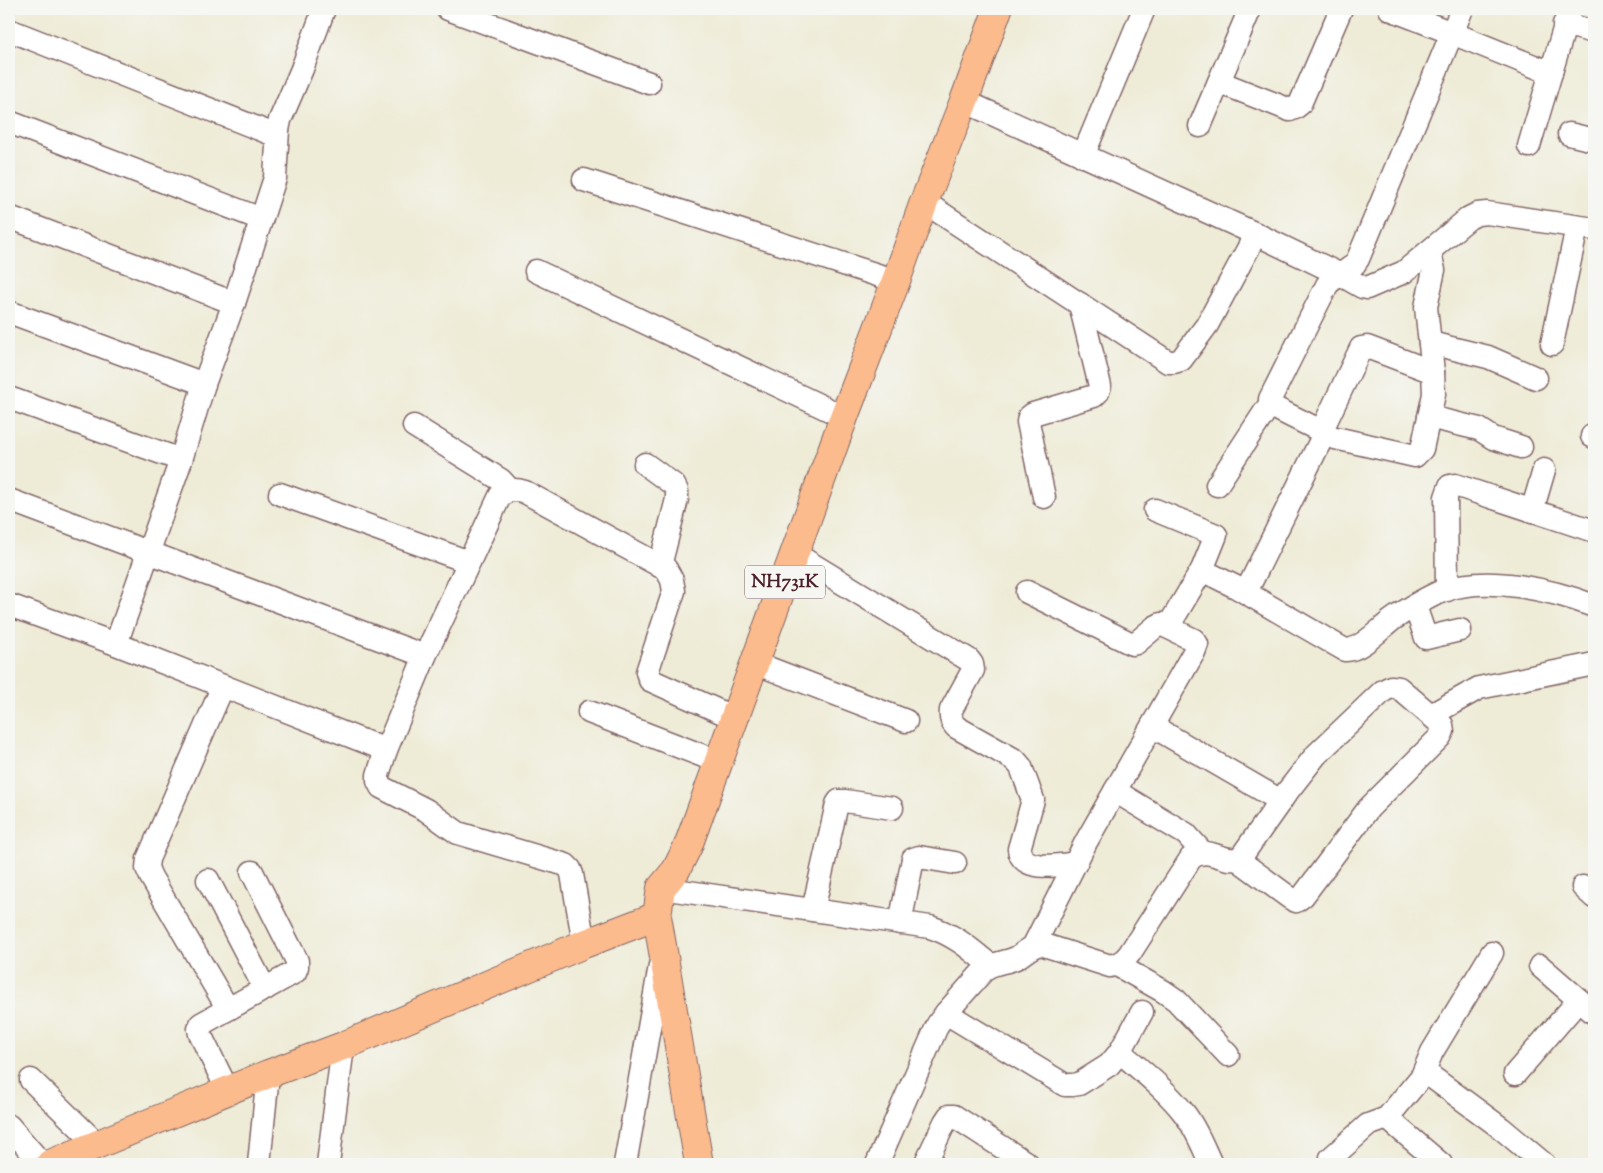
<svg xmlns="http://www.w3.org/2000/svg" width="1603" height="1173" font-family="'Sorts Mill Goudy',serif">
	<rect width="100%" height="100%" fill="#f6f6f2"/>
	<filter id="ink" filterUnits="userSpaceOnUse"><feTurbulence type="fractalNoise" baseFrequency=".02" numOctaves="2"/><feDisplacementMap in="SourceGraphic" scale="10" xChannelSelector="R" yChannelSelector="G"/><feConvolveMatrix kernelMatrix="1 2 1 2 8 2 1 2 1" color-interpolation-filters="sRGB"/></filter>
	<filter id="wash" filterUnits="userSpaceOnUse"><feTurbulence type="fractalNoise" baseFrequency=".0096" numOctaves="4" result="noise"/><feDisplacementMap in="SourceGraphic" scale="20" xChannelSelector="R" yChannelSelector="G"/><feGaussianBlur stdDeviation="1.12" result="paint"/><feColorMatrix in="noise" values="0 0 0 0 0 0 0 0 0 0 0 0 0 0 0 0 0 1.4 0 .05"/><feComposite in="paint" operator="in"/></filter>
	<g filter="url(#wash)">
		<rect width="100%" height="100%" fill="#eeebd6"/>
	</g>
	<g filter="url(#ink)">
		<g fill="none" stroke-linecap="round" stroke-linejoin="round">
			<defs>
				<g id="minor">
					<polyline points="448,9 649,83"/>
					<polyline points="1462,9 1452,33 1551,73"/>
					<polyline points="1564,24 1594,32"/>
					<polyline points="9,30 277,136"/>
					<polyline points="1219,82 1290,110 1295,108 1300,104 1341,9"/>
					<polyline points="964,101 1256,234 1341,275 1362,287 1367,288 1404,272 1469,218 1477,214 1487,213 1594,229"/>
					<polyline points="9,122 261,219"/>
					<polyline points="1200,126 1250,9"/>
					<polyline points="1569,134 1594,140"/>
					<polyline points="1529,146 1570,9"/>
					<polyline points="1083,156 1144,9"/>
					<polyline points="584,180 896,281"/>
					<polyline points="924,202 1168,362 1174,362 1181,360 1207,325 1256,234"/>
					<polyline points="9,217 234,303"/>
					<polyline points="536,271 844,417"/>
					<polyline points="9,312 204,384"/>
					<polyline points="1430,343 1488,357 1536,378"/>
					<polyline points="1552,344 1577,227"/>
					<polyline points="9,398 181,460"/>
					<polyline points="1429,417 1479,429 1493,438 1521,447"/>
					<polyline points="414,426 501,480 510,490"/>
					<polyline points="1321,432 1361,348 1367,347 1433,372"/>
					<polyline points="1322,435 1415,456 1422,449 1434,394 1433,372 1426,307 1434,270 1430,253"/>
					<polyline points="1592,436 1594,437"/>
					<polyline points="645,464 674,485 677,491 677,499 660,566"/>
					<path d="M1217 485 1270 404V399L1327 285C1336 274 1351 272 1358 259L1452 33 1390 9"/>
					<polyline points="280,494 469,562"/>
					<polyline points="1044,497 1028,422 1029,417 1033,414 1094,396 1098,392 1100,386 1080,304"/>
					<polyline points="9,500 425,656"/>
					<polyline points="1155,510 1216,535 1202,570 1168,627"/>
					<polyline points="1532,511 1544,470"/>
					<path d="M795 554 969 660 972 664 973 670 951 710C950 717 951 722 956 727L1015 760 1021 767 1033 800 1019 849C1021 873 1061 865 1076 863"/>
					<path d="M1202 570 1236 587 1345 650C1360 651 1380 629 1392 620 1408 609 1427 597 1445 590 1488 575 1553 590 1594 606"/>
					<polyline points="1447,590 1446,497 1450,486 1455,485 1594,531"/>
					<polyline points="1027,592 1132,644 1136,643 1155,627 1161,624 1194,640 1197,644 1194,652 1086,842 1034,945"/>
					<polyline points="1246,592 1322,438 1322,433 1319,430 1273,407 1270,404"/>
					<polyline points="9,605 116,644 386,750"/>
					<polyline points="1415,606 1426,638 1460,630"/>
					<polyline points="116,644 181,460 204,384 234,303 275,178 278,130 280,120 302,69 324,9"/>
					<polyline points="755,663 906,721"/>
					<polyline points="223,686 148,859 147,868 151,877 228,1009"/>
					<polyline points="589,712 719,762"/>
					<polyline points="1431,715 1479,688 1594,664"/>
					<polyline points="1152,726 1281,801"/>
					<polyline points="1115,791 1186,834 1203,853"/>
					<polyline points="208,880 265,989"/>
					<polyline points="1583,887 1594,897"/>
					<path d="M661 888 930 927C955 935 970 949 990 965"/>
					<polyline points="813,910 837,804 839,801 845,801 892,808"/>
					<polyline points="900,923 913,859 919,857 955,863"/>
					<path d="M584 944 572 874 570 869 566 865 458 833 426 810 381 787 378 781V775L386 750 425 656 500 496C509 489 515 489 525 492L666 569 672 580 674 591 647 672 650 680 734 718"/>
					<polyline points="1117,965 1163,991 1176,1000 1228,1055"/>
					<polyline points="1540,966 1594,1013"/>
					<polyline points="946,1013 1065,1085 1072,1085 1079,1084 1109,1065 1120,1052 1142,1012"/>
					<path d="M1120 1052C1142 1071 1166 1090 1184 1113 1196 1128 1203 1147 1211 1164"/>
					<polyline points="1425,1072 1501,1128 1544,1164"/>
					<polyline points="1515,1074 1579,1000"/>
					<polyline points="31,1080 98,1145"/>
					<polyline points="228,1091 200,1034 199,1029 201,1024 295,972 297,967 297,961 252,872"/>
					<polyline points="1387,1118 1441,1164"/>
					<polyline points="9,1126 42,1164"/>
					<polyline points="259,1164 268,1074"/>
					<polyline points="328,1164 343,1046"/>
					<polyline points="625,1164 661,960"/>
					<path d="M877 1164 938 1024 946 1013 985 969C995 962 1005 963 1016 958 1025 953 1030 946 1041 944L1110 966C1120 964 1124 961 1130 953L1191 858C1210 844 1225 866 1241 857L1287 792 1316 755 1383 691 1391 687 1399 688 1442 725 1443 731 1440 737 1369 808 1303 896 1296 901 1290 898 1237 859"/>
					<polyline points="925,1164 945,1122 949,1116 954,1116 1028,1164"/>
					<polyline points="1333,1164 1331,1158 1368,1125 1387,1118 1422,1076 1432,1052 1492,953"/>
				</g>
				<polyline id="major" points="50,1164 268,1074 343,1046 584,944 657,916"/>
				<polyline id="highway" points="699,1164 657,916 661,888 676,870 688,846 844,417 896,281 924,202 964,101 998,9"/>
			</defs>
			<use href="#minor" stroke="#836667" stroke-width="25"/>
			<use href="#major" stroke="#836667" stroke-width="30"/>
			<use href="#highway" stroke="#836667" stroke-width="30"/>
			<use href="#minor" stroke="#fff" stroke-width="22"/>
			<use href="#major" stroke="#fbbb8d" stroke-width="28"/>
			<use href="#highway" stroke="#fbbb8d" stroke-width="28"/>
		</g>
	</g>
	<g text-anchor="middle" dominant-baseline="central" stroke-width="4.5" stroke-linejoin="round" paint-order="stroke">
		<rect fill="#f6f6f2" stroke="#7e6067" stroke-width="1" x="745" y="565.5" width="80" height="33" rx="4"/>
		<g font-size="19" font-weight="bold" fill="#4a1f2b">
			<text x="785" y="582">NH731K</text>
		</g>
	</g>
	<rect width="1603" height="1173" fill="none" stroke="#f6f6f2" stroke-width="30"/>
</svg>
